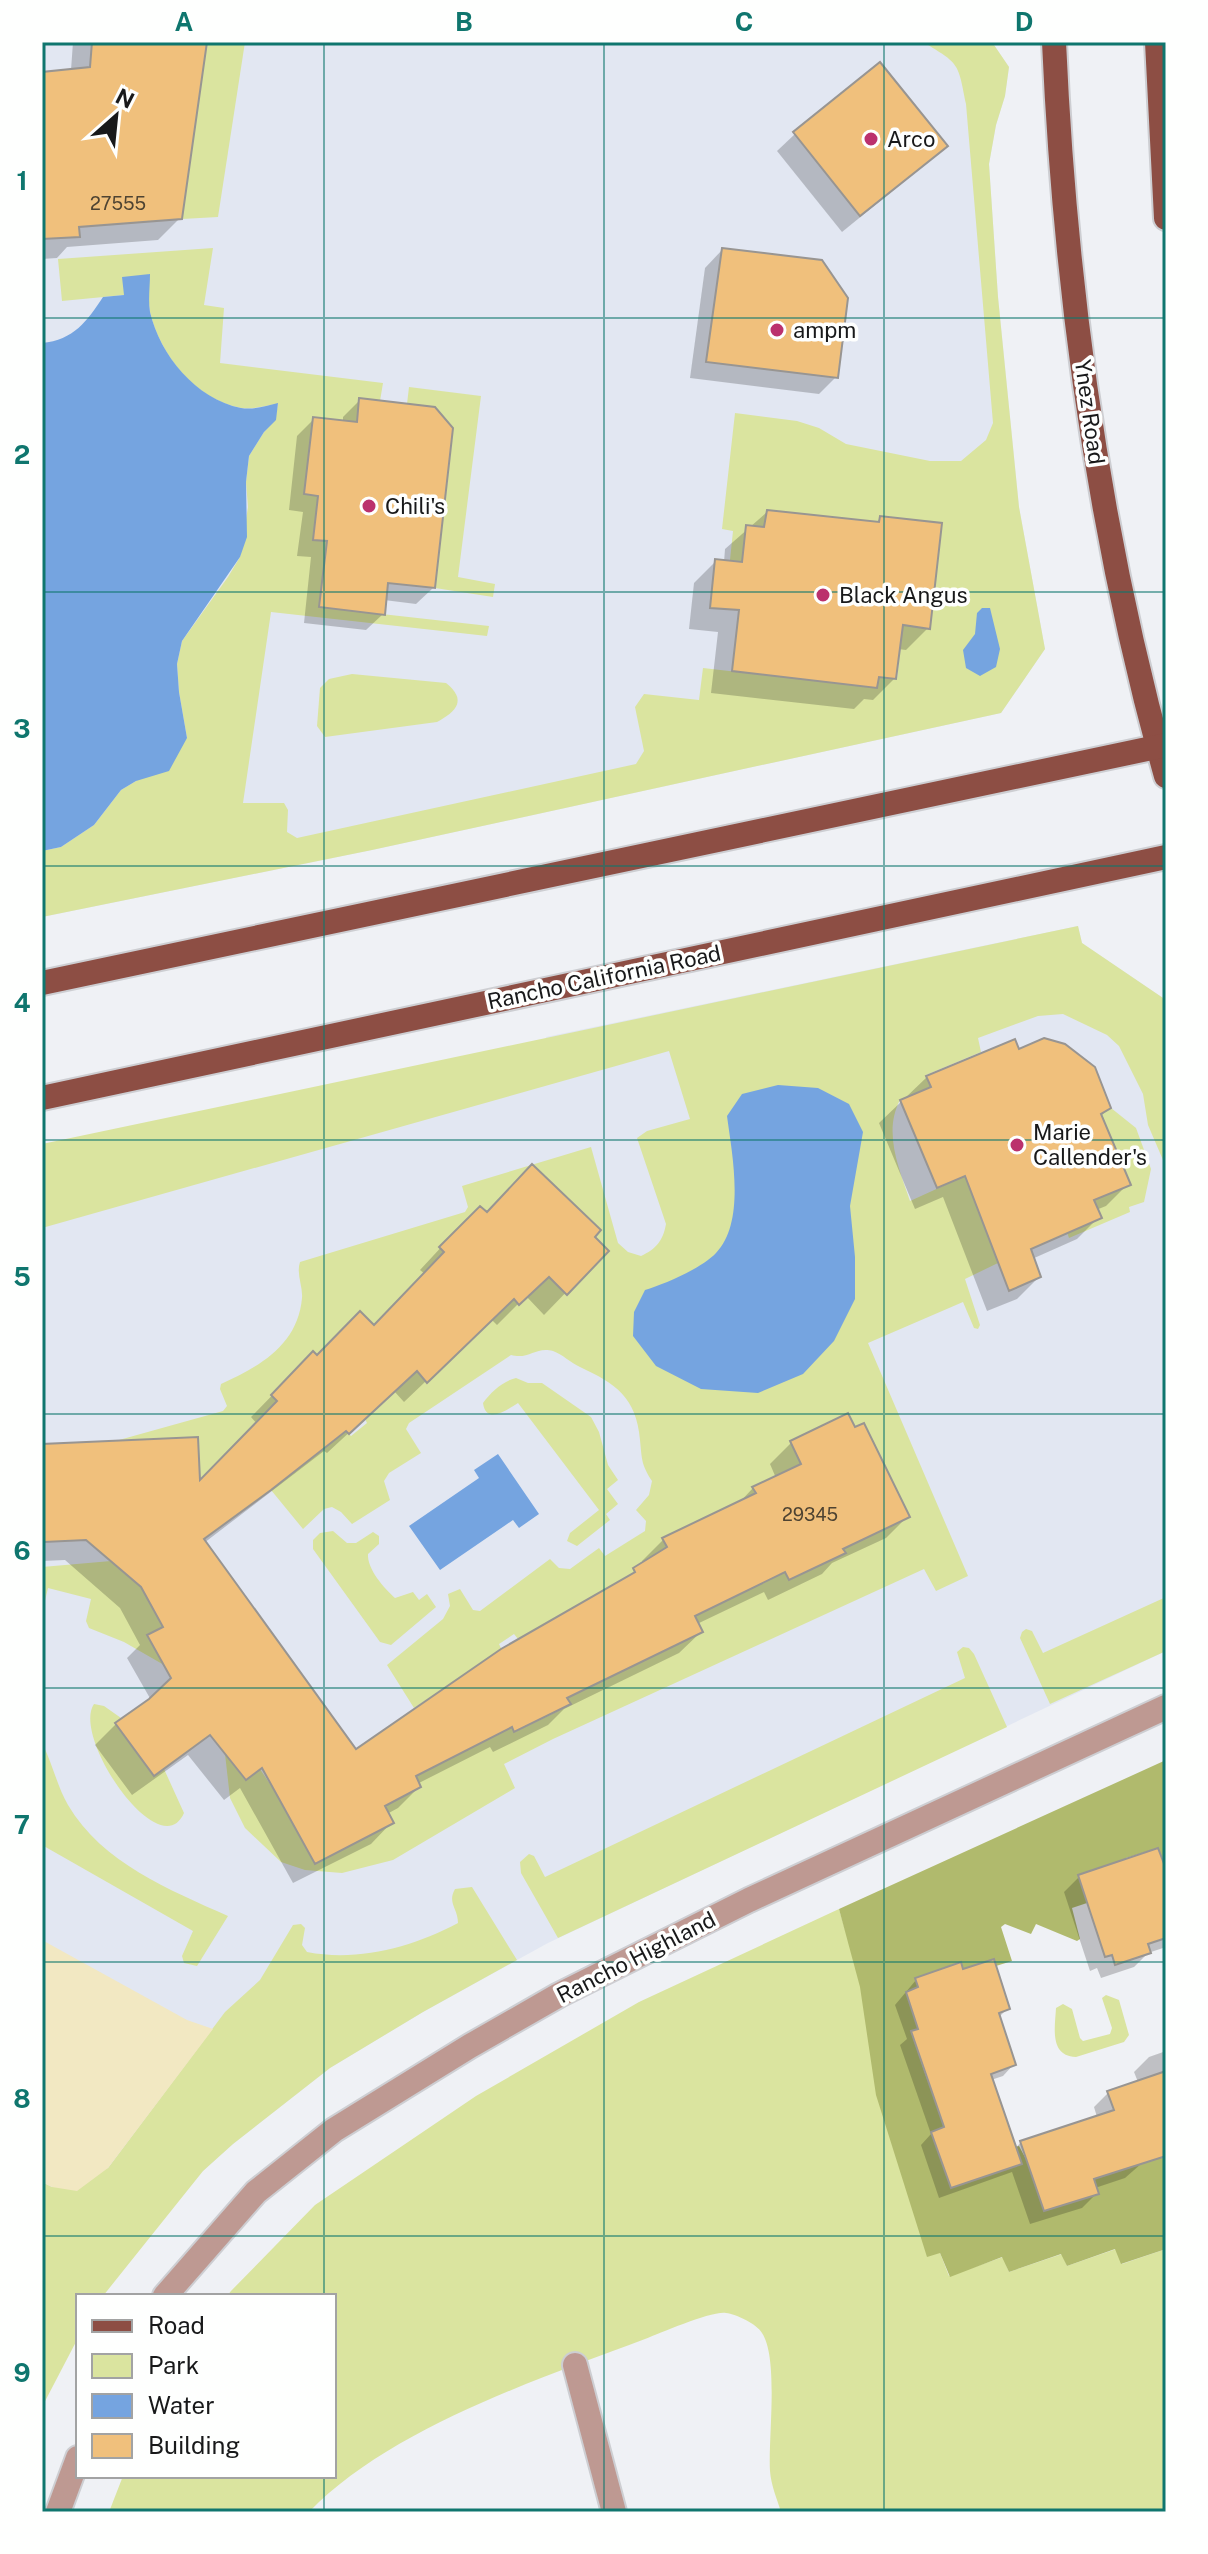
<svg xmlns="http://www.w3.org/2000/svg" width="1208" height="2554" font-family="'Public Sans',sans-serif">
	<rect width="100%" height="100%" fill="#eff1f5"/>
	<g fill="#e2e7f2">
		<polygon points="42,42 992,42 1009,67 1005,96 996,125 989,164 998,297 1019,507 1045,649 1001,713 372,850 42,917"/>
		<polygon points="1078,926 1082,943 1166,1000 1166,1651 548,1943 423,2012 330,2068 233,2144 203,2171 109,2285 42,2249 42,1189 548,1048 546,1037"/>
	</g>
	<g fill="#dae49f">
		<polygon points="207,42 245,42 218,217 182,219"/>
		<path d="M923 42H992L1009 67 1005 96 996 125 989 164 998 297 1019 507 1045 649 1001 713 372 850 42 917V851L61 847 94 825 121 790 136 781 187 738 179 692 177 664 182 641 228 577 240 557 248 507 246 482 249 456 264 432 275 420 278 404C266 405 254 410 241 408 196 400 160 355 150 312 148 300 149 286 149 274L124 295 62 301 58 259 213 248 204 305 224 308 220 363 383 383 380 401 360 399 357 422 314 417 318 496 314 540 327 541 319 607 489 626 487 636 271 612 243 803H284L288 810 287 832 297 838 636 764 644 751 635 707 644 694 699 700 703 668 877 688 879 677 897 679 903 625 929 629 941 523 880 516 877 540 857 520 767 510 764 527 746 525 742 562 730 560 733 531 722 529 735 413 797 421 819 428 846 444 930 461H961L986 440 993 423 966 104C958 63 960 64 923 42Z"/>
		<path d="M409 387 481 396 458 577 495 584 493 597 435 588 453 433C447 412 425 409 407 404Z"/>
		<path d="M352 674 446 683C467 700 457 711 437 722L325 737 317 726 320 688 329 679Z"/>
		<path d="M1078 926 1082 943 1166 1000V1167L1148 1125 1143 1094 1119 1046 1107 1035 1063 1014 1038 1016 978 1038 981 1052 926 1075 931 1087 900 1100C883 1132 899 1169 910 1201L965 1176 998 1263 965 1279 980 1325 978 1329 974 1328 963 1302 868 1343 968 1576 936 1591 924 1569 553 1739 504 1764 515 1788 393 1860 342 1873 305 1870 281 1862 245 1828 230 1798 225 1754 245 1780 260 1769 282 1802 315 1863 394 1823 385 1806 421 1788 416 1776 512 1727 515 1732 571 1705 567 1698 703 1632 695 1616 785 1572 790 1580 845 1553 843 1549 909 1516 864 1423 855 1427 848 1413 790 1441 801 1464 753 1487 755 1493 662 1538 668 1549 634 1567 635 1572 518 1639 514 1634 499 1644 502 1650 414 1708 387 1665 443 1619 450 1606 448 1594 460 1589 473 1610 480 1611 550 1559 559 1568 570 1569 599 1548 605 1556 645 1531 646 1521 636 1510 649 1495 652 1481C641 1464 642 1459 640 1440 636 1397 616 1384 580 1367 571 1363 562 1354 553 1351 536 1346 529 1360 511 1355L409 1423 406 1429 421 1453 389 1473 384 1481 390 1500 352 1524 341 1512 332 1507 324 1509 303 1529 271 1490 346 1431 351 1436 367 1423 365 1419 417 1371 427 1382 514 1299 519 1305 549 1277 567 1295 609 1251 595 1237 601 1230 532 1164 487 1212 479 1206 440 1247 444 1252 374 1325 359 1311 317 1355 313 1351 271 1394 277 1401 200 1480 198 1437 119 1440 223 1411 227 1406 220 1389 221 1384C259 1367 298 1345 302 1298 303 1286 296 1274 300 1262L465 1212 468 1207 462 1186 591 1147 618 1243 628 1252 641 1256C656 1249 663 1241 666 1224L637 1138 647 1131 690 1119 669 1051 42 1228V1144Z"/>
		<polygon points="1111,1108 1136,1128 1151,1169 1144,1202 1129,1207 1130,1212 1069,1238 1067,1232 1101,1218 1094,1200 1131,1185 1101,1114"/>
		<path d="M516 1378 528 1383H542L591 1417 599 1432 608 1465 618 1480 607 1489 618 1504 606 1514 610 1520 577 1546 567 1541 570 1533 599 1510 518 1403C507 1410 486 1425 483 1403 491 1392 503 1381 516 1378Z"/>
		<path d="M333 1531 347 1543H356L373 1532 379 1536V1544L368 1554C367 1569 384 1588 395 1598L413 1592 419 1600 427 1594 436 1607 391 1645 380 1642 313 1549V1540L320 1533Z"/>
		<polygon points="111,1561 162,1603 153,1608 163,1627 147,1635 164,1665 124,1642 89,1628 86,1621 91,1599 48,1588 42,1613 42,1567"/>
		<polygon points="1166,1597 1166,1651 1050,1704 1020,1638 1022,1632 1026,1629 1032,1631 1043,1653"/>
		<polygon points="963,1647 969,1648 974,1654 1007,1727 558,1938 521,1873 520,1862 529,1854 534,1856 545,1877 965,1678 957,1652"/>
		<path d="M94 1704 104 1706 121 1718 116 1723 164 1769 184 1813C160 1867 71 1737 94 1704Z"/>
		<path d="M42 1743C52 1762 57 1786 68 1805 102 1863 170 1890 228 1916L197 1966 184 1963 182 1956 193 1931 42 1845Z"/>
		<path d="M472 1887 517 1960 423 2012 330 2068 233 2144 203 2171 103 2296H78V2338L42 2407V2182L52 2187 108 2168 225 2012 260 1980 293 1925 301 1924 305 1928 302 1945 307 1952C358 1962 413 1947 458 1923 458 1908 447 1903 455 1889Z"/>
		<path d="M839 1909 940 2253 949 2276 1003 2257 1009 2272 1062 2254 1067 2266 1116 2249 1122 2264 1166 2249V2512H781C777 2499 771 2485 770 2471 768 2438 779 2359 762 2333 757 2324 736 2314 726 2313 710 2311 662 2333 645 2339 538 2379 389 2429 309 2512H109L123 2476H334V2296H227L231 2291 315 2205 476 2096 639 2002Z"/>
		<path d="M1106 1995 1119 2000 1129 2035 1124 2042 1076 2057C1049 2056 1055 2027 1056 2008L1063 2004 1072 2009 1080 2038 1083 2041 1110 2034 1112 2028 1102 1998Z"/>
	</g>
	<polygon fill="#b0ba6d" points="1166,1760 1166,1857 1162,1858 1158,1848 1126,1858 1130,1871 1110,1865 1078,1875 1087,1903 1072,1908 1080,1939 1077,1941 1036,1924 1031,1934 1005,1924 1001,1927 1012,1961 996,1966 993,1959 963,1969 960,1962 915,1978 918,1987 906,1992 918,2029 911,2032 927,2079 949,2126 931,2132 951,2187 1004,2170 998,2152 1019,2146 1027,2161 1045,2211 1098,2194 1094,2179 1141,2164 1166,2134 1166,2233 1163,2235 1166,2249 1121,2264 1115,2249 1067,2266 1061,2254 1009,2272 1002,2257 950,2277 940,2253 927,2257 876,2095 860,1987 839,1909"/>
	<polygon fill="#f2e8c2" points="42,1940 187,2020 213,2029 108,2168 77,2191 52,2187 42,2182"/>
	<g fill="#75a4e0">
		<path d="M150 274C150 286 148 300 150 312 160 355 196 399 241 408 254 410 266 406 278 403L276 420 264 432 249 456 246 482 247 537 240 557 182 641 177 664 179 692 187 738 169 771 136 781 121 790 94 825 61 847 42 851V343C74 340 87 321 103 297L124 295 122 277Z"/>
		<polygon points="982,608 990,608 1000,649 996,667 980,676 966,668 963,650 975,634 977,613"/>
		<path d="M778 1085 818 1088 849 1104 863 1132 850 1206 855 1257V1299L834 1341 803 1374 758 1393 701 1389 656 1366 633 1336 634 1312 645 1290C665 1284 702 1268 716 1253 746 1222 732 1154 727 1116L742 1094Z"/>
		<polygon points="498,1454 539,1514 519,1528 513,1520 440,1570 409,1526 479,1478 474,1470"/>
	</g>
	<g fill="#0003">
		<polygon points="73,42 205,42 180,218 158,240 67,247 57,258 42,259 42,72 71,70"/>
		<polygon points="795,134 946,145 928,162 842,232 777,151"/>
		<polygon points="722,250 836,377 819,394 690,378 705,268"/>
		<polygon points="360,400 433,588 416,604 384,600 383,614 366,630 304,623 311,557 297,556 303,512 289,510 297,436 314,419 343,422 343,417"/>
		<polygon points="767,512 875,524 881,518 928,628 906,650 898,649 895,678 873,700 864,699 854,709 711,693 718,632 689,629 694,583 716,561 724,562 725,549"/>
		<polygon points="1018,1052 1109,1108 1100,1117 1128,1184 1106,1206 1096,1210 1099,1217 1077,1239 1032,1259 1039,1277 1017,1299 987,1311 943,1197 915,1209 879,1123 927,1077"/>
		<polygon points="486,1214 592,1237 606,1251 544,1315 526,1296 497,1325 491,1319 404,1402 394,1391 327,1453 324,1451 204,1543 356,1751 621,1583 643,1564 642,1561 663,1540 738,1504 753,1488 776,1478 770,1464 791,1443 907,1517 886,1538 832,1563 822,1574 768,1600 764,1592 697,1624 701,1632 679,1653 564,1709 548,1725 493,1752 490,1747 417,1784 419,1787 398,1808 387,1814 392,1822 371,1844 293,1883 240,1788 224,1800 188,1755 132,1795 95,1745 116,1724 151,1700 127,1658 140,1645 120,1608 65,1560 42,1561 42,1446 196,1439 198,1484 257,1424 251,1417 292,1375 317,1358 374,1327 425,1274 420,1270 458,1229"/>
		<polygon points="1157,1850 1161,1861 1166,1859 1166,1947 1148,1953 1134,1967 1101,1978 1097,1968 1090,1971 1064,1892 1079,1877"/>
		<polygon points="962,1971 1008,2008 998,2018 1014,2064 1003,2076 991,2080 1015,2149 1021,2142 1097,2117 1094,2107 1108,2093 1138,2082 1134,2072 1149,2057 1166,2051 1166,2142 1125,2178 1095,2188 1097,2193 1082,2208 1030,2224 1012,2172 939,2198 921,2145 931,2134 900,2045 907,2039 895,2005 916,1980"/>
	</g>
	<g fill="#f0c07c" stroke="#989592" stroke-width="2">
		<polygon points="92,42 207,42 182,219 79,227 80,237 42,239 42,72 90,67"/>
		<polygon points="880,62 948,146 860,216 793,132"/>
		<polygon points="722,248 822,260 848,298 838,378 706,362"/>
		<polygon points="359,398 435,407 453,428 435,588 388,583 385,615 319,607 327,541 313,540 318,496 304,494 313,417 357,422"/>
		<polygon points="767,510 879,522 880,516 942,523 930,629 903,625 896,679 879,677 877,688 732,671 739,610 710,608 715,559 742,562 746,525 764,527"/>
		<polygon points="1044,1038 1065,1044 1095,1067 1111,1108 1101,1114 1131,1185 1094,1200 1102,1218 1031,1249 1041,1277 1009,1291 965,1176 937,1188 900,1100 931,1087 926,1076 1015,1039 1019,1049"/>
		<polygon points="532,1164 601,1230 595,1237 609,1251 567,1295 549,1277 519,1305 514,1299 427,1383 417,1371 349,1434 346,1431 271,1490 204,1539 356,1749 501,1649 635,1572 633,1568 667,1547 662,1538 756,1493 752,1487 801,1464 790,1441 848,1413 855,1427 864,1423 910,1517 843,1549 846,1553 789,1580 785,1572 695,1616 703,1632 567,1698 571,1704 514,1732 512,1727 416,1776 421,1787 385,1806 394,1823 315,1864 262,1768 246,1780 210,1735 154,1776 115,1723 149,1699 171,1678 147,1635 163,1627 141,1587 86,1540 44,1542 42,1444 198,1437 200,1480 277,1401 271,1395 313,1351 317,1355 360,1311 374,1325 444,1252 439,1247 480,1206 487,1212"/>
		<polygon points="1158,1848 1166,1869 1166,1938 1148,1944 1151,1953 1115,1965 1112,1955 1105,1957 1078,1875"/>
		<polygon points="994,1959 1010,2009 999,2013 1016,2065 991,2074 1022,2164 951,2188 931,2132 944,2127 911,2031 918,2029 906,1992 918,1987 915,1978 961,1962 963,1969"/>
		<polygon points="1166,2071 1166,2156 1094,2179 1099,2194 1044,2211 1020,2141 1114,2110 1107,2091"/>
	</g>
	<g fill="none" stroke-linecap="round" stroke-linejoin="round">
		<defs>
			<g id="minor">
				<polyline points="165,2296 256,2192 334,2130 470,2046 559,1995 749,1900 1166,1707"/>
				<polyline points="575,2365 614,2512"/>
				<polyline points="58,2512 78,2458"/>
			</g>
			<g id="major">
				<path d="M1054 42C1065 290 1099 537 1166 776"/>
				<polyline points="1157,42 1166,218"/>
				<polyline points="42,983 1166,745"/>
				<polyline points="42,1098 1166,857"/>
			</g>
		</defs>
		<use href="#minor" stroke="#cdced2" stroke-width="28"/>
		<use href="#major" stroke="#cdced2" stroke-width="28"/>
		<use href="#minor" stroke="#be9992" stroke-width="24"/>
		<use href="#major" stroke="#8d4e44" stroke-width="24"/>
	</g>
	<path fill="none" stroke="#0f766e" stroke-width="2" stroke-opacity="0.55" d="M324 42V2296M604 42V2512M884 42V2512M42 318H1166M42 592H1166M42 866H1166M42 1140H1166M42 1414H1166M42 1688H1166M42 1962H1166M42 2236H1166M324 2476V2512"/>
	<g fill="#bb316d" stroke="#fefffe" stroke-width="3">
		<circle cx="871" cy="139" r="8"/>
		<circle cx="777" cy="330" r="8"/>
		<circle cx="369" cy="506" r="8"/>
		<circle cx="823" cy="595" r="8"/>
		<circle cx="1017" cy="1145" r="8"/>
	</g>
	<g text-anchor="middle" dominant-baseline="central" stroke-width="7" stroke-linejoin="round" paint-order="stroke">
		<g font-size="18" fill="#4e4332">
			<text x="118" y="203">27555</text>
			<text x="810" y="1514">29345</text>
		</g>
		<g font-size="22" fill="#18191a" stroke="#fefffe" text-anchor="start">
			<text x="887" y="139">Arco</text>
			<text x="793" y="330">ampm</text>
			<text x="385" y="506">Chili's</text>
			<text x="839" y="595">Black Angus</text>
			<text x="1033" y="1132">Marie<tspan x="1033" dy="25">Callender's</tspan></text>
		</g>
		<g font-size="22" fill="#18191a" stroke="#fefffe">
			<text transform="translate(1090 412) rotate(82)">Ynez Road</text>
			<text transform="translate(604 977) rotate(-12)">Rancho California Road</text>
			<text transform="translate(636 1957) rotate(-27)">Rancho Highland</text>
		</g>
	</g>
	<rect width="1208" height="2554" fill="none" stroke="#fefffe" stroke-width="88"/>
	<rect x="76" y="2294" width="260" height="184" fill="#fefffe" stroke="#a2a3a3" stroke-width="2"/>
	<rect x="92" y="2320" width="40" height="12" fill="#8d4e44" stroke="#a2a3a3" stroke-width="2"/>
	<text x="148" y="2334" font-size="24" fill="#18191a">Road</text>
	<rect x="92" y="2354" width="40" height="24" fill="#dae49f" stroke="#a2a3a3" stroke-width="2"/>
	<text x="148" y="2374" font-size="24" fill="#18191a">Park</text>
	<rect x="92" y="2394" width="40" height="24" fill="#75a4e0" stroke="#a2a3a3" stroke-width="2"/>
	<text x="148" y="2414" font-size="24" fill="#18191a">Water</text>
	<rect x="92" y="2434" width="40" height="24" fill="#f0c07c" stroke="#a2a3a3" stroke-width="2"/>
	<text x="148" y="2454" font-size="24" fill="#18191a">Building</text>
	<g transform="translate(116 116) rotate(27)" stroke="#fefffe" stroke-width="6" paint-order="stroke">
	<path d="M0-6L14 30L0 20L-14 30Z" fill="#18191a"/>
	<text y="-12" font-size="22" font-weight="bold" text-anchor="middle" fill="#18191a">N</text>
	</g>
	<rect x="44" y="44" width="1120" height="2466" fill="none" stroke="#0f766e" stroke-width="3"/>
	<g font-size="26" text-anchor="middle" font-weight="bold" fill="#0f766e">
		<text x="184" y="31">A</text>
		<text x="464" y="31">B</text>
		<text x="744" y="31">C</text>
		<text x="1024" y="31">D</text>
		<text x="22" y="190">1</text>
		<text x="22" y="464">2</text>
		<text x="22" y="738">3</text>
		<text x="22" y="1012">4</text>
		<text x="22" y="1286">5</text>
		<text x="22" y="1560">6</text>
		<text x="22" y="1834">7</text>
		<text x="22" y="2108">8</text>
		<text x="22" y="2382">9</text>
	</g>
</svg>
